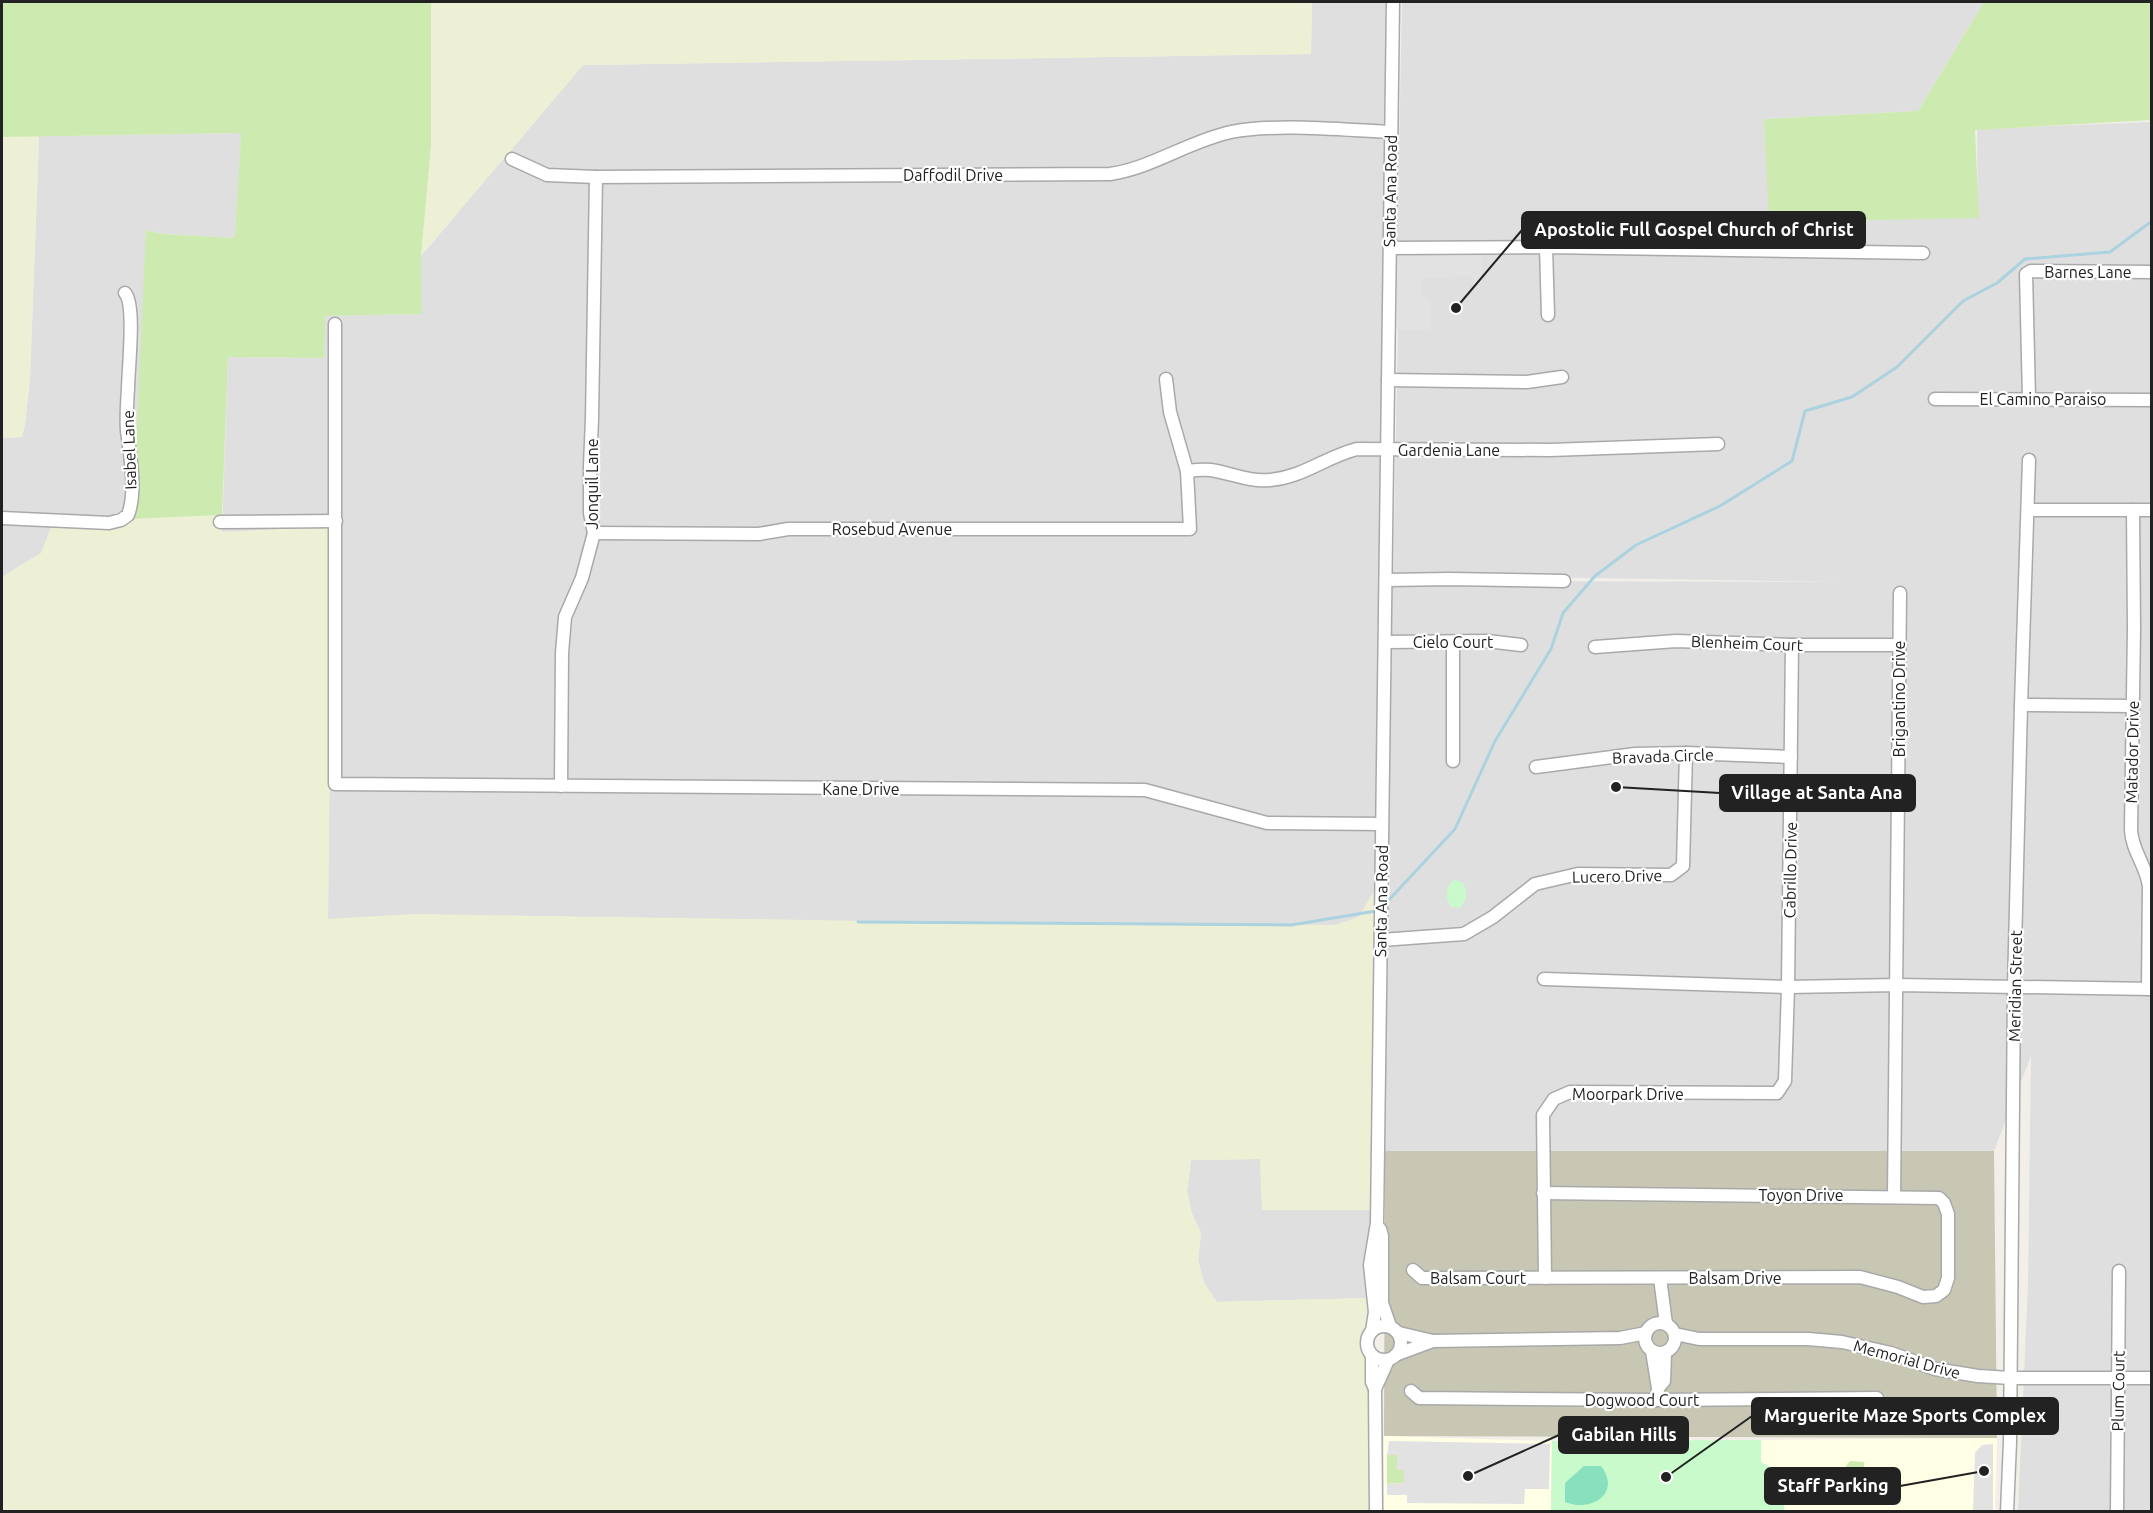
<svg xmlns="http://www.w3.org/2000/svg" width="2153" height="1513" font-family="Ubuntu,sans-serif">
	<rect width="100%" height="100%" fill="#f2efe9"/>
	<g fill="#e0dfdf">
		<polygon points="1312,2 1388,2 1380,765 1375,890 1359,917 1336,925 1200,926 328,919 332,527 222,532 228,357 323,358 324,316 421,314 421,256 583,65 1311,54"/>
		<polygon points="1402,2 1984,2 1918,111 1764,119 1978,218 1977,129 2151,122 2151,1511 2018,1511 2028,1284 2031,1056 1994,1151 1385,1151 1392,581 1842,582 1393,575 1398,330 1398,253 1397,253"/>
		<polygon points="241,133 236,238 163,234 147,230 135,507 41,553 2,577 2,438 22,437 25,424 30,378 39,136"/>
		<polygon points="1261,1159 1262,1210 1371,1210 1371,1298 1217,1302 1204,1283 1198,1260 1201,1233 1192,1214 1187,1191 1191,1160"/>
	</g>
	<g fill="#ffffe5">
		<polygon points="1384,1436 1552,1441 1551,1511 1384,1512"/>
		<polygon points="1997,1438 1995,1511 1784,1511 1784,1483 1777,1471 1761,1462 1761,1440"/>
	</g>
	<polygon fill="#c7c7b4" points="1385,1151 1994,1151 1997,1438 1384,1436"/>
	<g fill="#eef0d5">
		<polygon points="430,2 1312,2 1311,54 583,65 421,256 431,146"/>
		<polygon points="39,136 30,378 25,424 22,437 2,438 2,137"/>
		<polygon points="222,515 222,532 332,527 328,919 414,914 1200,926 1336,925 1359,917 1375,890 1371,1210 1262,1210 1260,1159 1191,1160 1187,1191 1192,1214 1201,1233 1198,1260 1204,1283 1217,1302 1371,1298 1368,1511 2,1512 2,577 41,553 53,522"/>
	</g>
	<g fill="#cdebb0">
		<polygon points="2,2 431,2 431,146 421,256 422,314 325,316 324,358 228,357 222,515 129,519 134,489 146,230 163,234 235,238 241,133 2,137"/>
		<polygon points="1984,2 2151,2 2151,120 1975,130 1979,218 1769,222 1764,119 1918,111"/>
		<polygon points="1387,1455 1397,1455 1397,1470 1404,1470 1404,1483 1387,1484"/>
		<polygon points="1850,1461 1864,1462 1863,1488 1839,1488 1839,1475"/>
	</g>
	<g fill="#c8facc">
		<path d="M1454 880 1462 882C1468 891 1468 901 1459 908L1451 907C1445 898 1445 887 1454 880Z"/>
		<path d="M1761 1440V1462C1788 1476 1784 1483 1784 1511L1551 1512 1552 1441Z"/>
	</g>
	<path fill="#88e0be" d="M1584 1466H1601C1622 1493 1591 1513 1565 1502V1483Z"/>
	<g fill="#e2e2e2">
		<polygon points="1482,251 1482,284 1473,285 1472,276 1422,278 1422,295 1431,299 1431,331 1397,329 1397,253"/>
		<polygon points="1389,1441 1550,1444 1549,1489 1525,1489 1524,1504 1407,1503 1407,1495 1387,1495 1387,1484 1404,1483 1404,1470 1397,1470 1397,1455 1387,1455"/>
		<polygon points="1993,1444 1993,1511 1973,1511 1975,1453 1982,1445"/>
	</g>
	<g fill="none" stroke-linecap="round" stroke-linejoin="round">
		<g stroke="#aad3df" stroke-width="3">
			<polyline points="1386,903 1455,829 1495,741 1551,649 1563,613 1595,576 1636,545 1720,506 1792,461 1805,411 1852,397 1897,367 1963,301 1997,283 2025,259 2110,252 2152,221"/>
			<polyline points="858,922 1291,925 1376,911"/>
		</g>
		<defs>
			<g id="minor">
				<path d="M512 159 547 175 596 177 1110 174C1152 168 1189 141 1231 132 1277 123 1343 130 1391 132"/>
				<polyline points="1546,247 1548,315"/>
				<polyline points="1390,248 1546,247 1923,253"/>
				<polyline points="335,324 335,784 1145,790 1267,823 1382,824"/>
				<polyline points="1388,380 1527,382 1562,377"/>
				<polyline points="2029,398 2026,274 2031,271 2152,272"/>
				<polyline points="1935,399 2152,400"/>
				<path d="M1187 471C1195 470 1203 469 1211 470 1231 473 1249 482 1270 480 1304 477 1325 457 1357 449L1550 450 1718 444"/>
				<polyline points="2028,510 2152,510"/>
				<path d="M2133 510 2134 628 2131 830C2132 851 2146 865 2149 886L2148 989"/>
				<path d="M2 518 109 523 121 520 128 515C137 491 130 455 127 431 126 417 127 403 128 389 128 370 136 305 125 293"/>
				<polyline points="220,522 336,521"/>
				<polyline points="594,533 759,534 788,529 1190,529 1187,471 1170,412 1166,379"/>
				<polyline points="1387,580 1449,579 1564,581"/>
				<polyline points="1386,642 1487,641 1521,645"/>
				<polyline points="1453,643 1453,761"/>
				<polyline points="1595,647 1676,641 1792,645 1900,645"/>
				<polyline points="2021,705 2133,706"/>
				<polyline points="1536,767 1635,754 1686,753 1791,757"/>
				<polyline points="561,786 562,653 565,617 582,578 594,533 590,513 590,465 592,419 596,177"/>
				<polyline points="1381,940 1464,934 1493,917 1535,884 1578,874 1671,875 1683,866 1686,753"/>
				<polyline points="1544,979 1788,987 1897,985 2152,989"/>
				<polyline points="1894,1196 1900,593"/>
				<polyline points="1380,1229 1382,1236 1382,1303 1390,1326"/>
				<polyline points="1413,1270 1422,1278 1860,1277 1898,1287 1923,1297 1936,1296 1944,1290 1948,1278 1948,1214 1944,1203 1939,1198 1543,1193"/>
				<polyline points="1545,1278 1543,1115 1554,1099 1570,1092 1777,1093 1785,1081 1788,987 1792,645"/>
				<polyline points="1660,1278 1666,1324"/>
				<circle cx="1660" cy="1338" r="15"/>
				<circle cx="1384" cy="1343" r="17"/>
				<polyline points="1372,1331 1375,1312 1370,1265 1377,1223 1393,2"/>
				<polyline points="1399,1333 1433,1341 1620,1338 1646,1333"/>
				<polyline points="1675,1334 1699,1339 1808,1339 1842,1342 1891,1353 1935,1369 1978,1376 2011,1378 2152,1378"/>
				<polyline points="1652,1351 1658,1388 1657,1400"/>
				<polyline points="1398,1354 1433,1341"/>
				<polyline points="1372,1356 1372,1382 1375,1389 1376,1512"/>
				<polyline points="1659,1387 1664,1381 1665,1353"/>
				<polyline points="1375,1389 1388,1360"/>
				<polyline points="1411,1391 1419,1398 1657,1400 1877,1398"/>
				<polyline points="2007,1512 2010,1442 2014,988 2021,705 2029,460"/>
				<polyline points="2117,1512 2119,1271"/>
			</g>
		</defs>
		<use href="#minor" stroke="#a9a9a9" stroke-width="15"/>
		<use href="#minor" stroke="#fff" stroke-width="12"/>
	</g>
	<g text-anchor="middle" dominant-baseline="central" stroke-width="4.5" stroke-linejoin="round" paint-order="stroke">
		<g font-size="16" fill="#222" stroke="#fff">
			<text x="953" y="175">Daffodil Drive</text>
			<text transform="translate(1390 191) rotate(-89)">Santa Ana Road</text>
			<text x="2088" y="272">Barnes Lane</text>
			<text x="2043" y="399">El Camino Paraiso</text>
			<text transform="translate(129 450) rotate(-92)">Isabel Lane</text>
			<text x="1449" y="450">Gardenia Lane</text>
			<text transform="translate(592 484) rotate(-90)">Jonquil Lane</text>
			<text x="892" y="529">Rosebud Avenue</text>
			<text x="1453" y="642">Cielo Court</text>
			<text transform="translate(1747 643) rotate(2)">Blenheim Court</text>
			<text transform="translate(1899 699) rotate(-90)">Brigantino Drive</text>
			<text transform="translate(2132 752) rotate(-89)">Matador Drive</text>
			<text transform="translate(1663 756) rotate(-2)">Bravada Circle</text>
			<text x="861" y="789">Kane Drive</text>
			<text transform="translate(1790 870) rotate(-89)">Cabrillo Drive</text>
			<text transform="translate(1617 876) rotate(-1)">Lucero Drive</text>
			<text transform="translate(1381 901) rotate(-89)">Santa Ana Road</text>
			<text transform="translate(2015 986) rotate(-89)">Meridian Street</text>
			<text x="1628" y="1094">Moorpark Drive</text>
			<text x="1801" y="1195">Toyon Drive</text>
			<text x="1478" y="1278">Balsam Court</text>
			<text x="1735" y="1278">Balsam Drive</text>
			<text transform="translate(1907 1359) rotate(15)">Memorial Drive</text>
			<text transform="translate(2118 1391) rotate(-89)">Plum Court</text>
			<text x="1642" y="1400">Dogwood Court</text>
		</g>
	</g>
	<path fill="none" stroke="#222" stroke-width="2" d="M1456 308L1522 230M1616 787L1720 793M1666 1477L1752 1416M1468 1476L1559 1435M1984 1471L1900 1486"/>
	<g fill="#222" stroke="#fff" stroke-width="2">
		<circle cx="1456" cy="308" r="6"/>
		<circle cx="1616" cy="787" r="6"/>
		<circle cx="1666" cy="1477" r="6"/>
		<circle cx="1468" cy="1476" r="6"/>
		<circle cx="1984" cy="1471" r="6"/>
	</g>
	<g fill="#222" stroke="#222" stroke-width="2">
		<rect x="1522" y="212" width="343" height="36" rx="6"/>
		<rect x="1720" y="775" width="195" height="36" rx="6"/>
		<rect x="1752" y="1398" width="306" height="36" rx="6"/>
		<rect x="1559" y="1417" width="129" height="36" rx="6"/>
		<rect x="1765" y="1468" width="135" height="36" rx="6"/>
	</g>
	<g font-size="18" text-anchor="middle" font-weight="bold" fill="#fff">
		<text x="1694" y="236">Apostolic Full Gospel Church of Christ</text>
		<text x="1817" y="799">Village at Santa Ana</text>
		<text x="1905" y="1422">Marguerite Maze Sports Complex</text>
		<text x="1624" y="1441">Gabilan Hills</text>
		<text x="1833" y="1492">Staff Parking</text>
	</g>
	<rect width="2153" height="1513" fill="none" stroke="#222222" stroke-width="6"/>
</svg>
